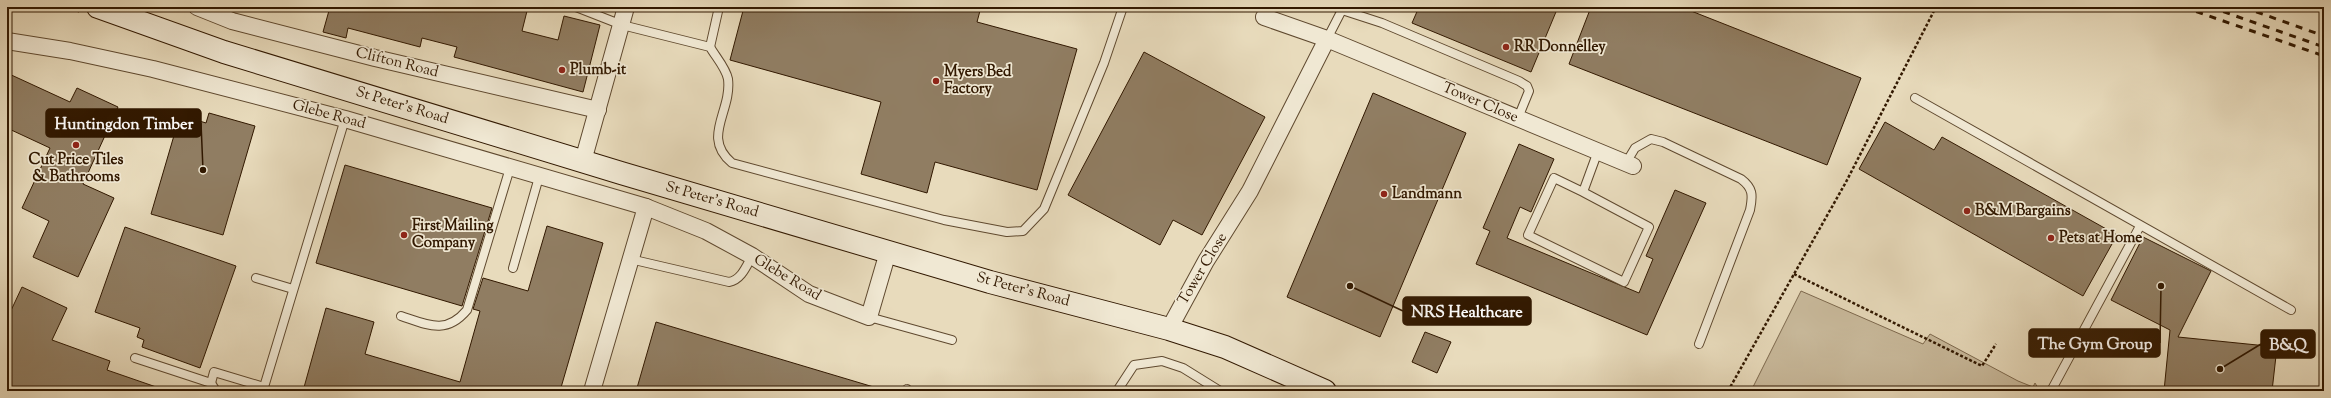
<svg xmlns="http://www.w3.org/2000/svg" width="2331" height="398" font-family="'Sorts Mill Goudy',serif">
	<rect width="100%" height="100%" fill="#e8dbbc"/>
	<filter id="stains"><feTurbulence type="fractalNoise" baseFrequency=".005" numOctaves="4"/><feColorMatrix values="0 0 0 0 .2 0 0 0 0 .09 0 0 0 0 .02 0 0 0 .5 -.17"/></filter>
	<radialGradient id="worn" r=".72"><stop offset=".6" stop-color="#630" stop-opacity="0"/><stop offset="1" stop-color="#630" stop-opacity=".3"/></radialGradient>
	<polygon fill="#c9ba9c" stroke="#7d694e" points="1801,291 1923,344 1930,334 2018,381 2033,387 2035,383 2038,388 2037,391 1751,391"/>
	<g fill="#907d62" stroke="#311800">
		<polygon points="330,7 528,7 522,31 558,40 564,16 600,25 583,92 454,57 457,47 422,38 420,47 348,28 346,38 323,32"/>
		<polygon points="744,7 981,7 977,22 1077,49 1037,190 935,162 927,193 861,174 881,102 730,60"/>
		<polygon points="1419,7 1558,7 1531,72 1412,23"/>
		<polygon points="1591,7 1681,7 1861,78 1827,165 1569,64"/>
		<polygon points="1144,52 1265,117 1202,235 1173,220 1160,245 1068,195"/>
		<polygon points="7,73 70,102 77,88 118,107 83,184 114,198 78,277 33,257 49,221 22,208 50,148 7,128"/>
		<polygon points="1373,93 1466,133 1380,337 1287,297"/>
		<polygon points="209,113 255,126 223,235 151,214 180,115 206,123"/>
		<polygon points="1885,122 1934,150 1942,137 2117,235 2083,296 1859,169"/>
		<polygon points="1519,144 1554,159 1531,212 1520,207 1507,238 1639,293 1653,259 1646,256 1675,190 1706,203 1647,335 1476,264 1490,231 1483,228"/>
		<polygon points="345,165 492,208 462,306 316,263"/>
		<polygon points="547,226 603,243 560,391 303,391 326,308 374,322 365,354 460,382 480,311 473,309 483,278 528,291"/>
		<polygon points="125,227 236,266 200,368 142,347 144,340 137,337 140,328 95,312"/>
		<polygon points="2143,237 2211,271 2178,337 2277,347 2272,391 2164,391 2170,330 2111,300"/>
		<polygon points="22,287 67,308 52,340 110,361 107,370 162,389 162,391 7,391 7,319"/>
		<polygon points="656,322 877,388 877,391 646,391 637,388"/>
		<polygon points="1425,332 1451,342 1437,373 1412,362"/>
	</g>
	<g fill="none" stroke-linecap="round" stroke-linejoin="round">
		<defs>
			<g id="lane">
				<path d="M576 7 622 25 710 47C715 56 726 68 728 79 732 112 701 137 732 163L944 220 1007 232 1023 231 1044 209 1104 63 1123 7"/>
				<polyline points="1342,10 1382,23 1519,81 1527,86 1529,91 1518,118"/>
				<polyline points="1327,39 1342,10 1335,7"/>
				<polyline points="710,47 719,7"/>
				<polyline points="1915,98 2291,310"/>
				<path d="M1626 163 1635 148 1651 139 1663 142 1741 179C1753 188 1753 195 1750 210L1699 344"/>
				<polyline points="1583,192 1554,178 1528,235 1624,282 1649,227 1583,192 1598,151"/>
				<polyline points="7,238 7,239"/>
				<path d="M630 259 729 282C741 280 746 267 752 256"/>
				<polyline points="513,268 539,177"/>
				<polyline points="256,278 293,289"/>
				<path d="M401 316C428 325 446 335 467 310L510 168"/>
				<polyline points="869,317 952,340"/>
				<polyline points="135,358 211,383 214,372 264,387 266,390"/>
				<polyline points="211,383 216,391"/>
				<polyline points="264,387 345,119"/>
				<polyline points="906,391 907,389"/>
				<polyline points="1117,391 1134,365 1162,361 1183,368 1220,391"/>
				<polyline points="2051,391 2140,226"/>
			</g>
			<g id="street">
				<polyline points="197,7 232,21 375,58 598,110"/>
				<polyline points="1264,17 1327,39 1633,166"/>
				<polyline points="7,41 70,51 153,69 345,119 646,207 706,231 752,256 809,294 869,317 888,252"/>
				<polyline points="583,161 626,7"/>
				<polyline points="1169,329 1206,261 1250,191 1327,39"/>
				<polyline points="592,391 646,207"/>
			</g>
			<polyline id="secondary" points="98,7 224,52 621,173 990,282 1169,329 1225,347 1325,391"/>
		</defs>
		<use href="#lane" stroke="#5f492f" stroke-width="10"/>
		<use href="#street" stroke="#5f492f" stroke-width="18"/>
		<use href="#secondary" stroke="#311800" stroke-width="24"/>
		<g stroke="#311800" stroke-width="2.5" stroke-dasharray="3 2" stroke-linecap="butt">
			<polyline points="67,7 81,12"/>
			<polyline points="1794,274 1982,366 1996,344"/>
			<polyline points="1728,391 1846,182 1936,7"/>
		</g>
		<use href="#lane" stroke="#f0e8d3" stroke-width="8"/>
		<use href="#street" stroke="#f0e8d3" stroke-width="16"/>
		<use href="#secondary" stroke="#f0e8d3" stroke-width="22"/>
		<g stroke="#311800" stroke-width="3" stroke-dasharray="7 7" stroke-linecap="butt">
			<polyline points="2183,7 2324,56"/>
			<polyline points="2210,7 2324,47"/>
			<polyline points="2243,7 2324,36"/>
		</g>
	</g>
	<g fill="#8f2418" stroke="#f0e8d3" stroke-width="1.5">
		<circle cx="1506" cy="47" r="4"/>
		<circle cx="562" cy="70" r="4"/>
		<circle cx="936" cy="81" r="4"/>
		<circle cx="76" cy="145" r="4"/>
		<circle cx="1384" cy="194" r="4"/>
		<circle cx="1967" cy="211" r="4"/>
		<circle cx="404" cy="235" r="4"/>
		<circle cx="2051" cy="238" r="4"/>
	</g>
	<g text-anchor="middle" dominant-baseline="central" stroke-width="3.5" stroke-linejoin="round" paint-order="stroke">
		<g font-size="15" font-weight="bold" fill="#311800" stroke="#f0e8d3" text-anchor="start">
			<text x="1514" y="47">RR Donnelley</text>
			<text x="570" y="70">Plumb-it</text>
			<text x="944" y="72">Myers Bed<tspan x="944" dy="17">Factory</tspan></text>
			<text x="76" y="160" text-anchor="middle">Cut Price Tiles<tspan x="76" dy="17">&amp; Bathrooms</tspan></text>
			<text x="1392" y="194">Landmann</text>
			<text x="1975" y="211">B&amp;M Bargains</text>
			<text x="412" y="226">First Mailing<tspan x="412" dy="17">Company</tspan></text>
			<text x="2059" y="238">Pets at Home</text>
		</g>
		<g font-size="15" fill="#311800" stroke="#f0e8d3">
			<text transform="translate(397 63) rotate(14)">Clifton Road</text>
			<text transform="translate(1480 103) rotate(23)">Tower Close</text>
			<text transform="translate(402 106) rotate(17)">St Peter's Road</text>
			<text transform="translate(329 115) rotate(15)">Glebe Road</text>
			<text transform="translate(712 200) rotate(16)">St Peter's Road</text>
			<text transform="translate(1203 269) rotate(-59)">Tower Close</text>
			<text transform="translate(787 278) rotate(31)">Glebe Road</text>
			<text transform="translate(1023 290) rotate(15)">St Peter's Road</text>
		</g>
	</g>
	<path fill="none" stroke="#311800" stroke-width="1.5" d="M203 170L201 123M1350 286L1403 311M2161 286L2160 343M2220 369L2261 344"/>
	<g fill="#311800" stroke="#f0e8d3" stroke-width="1.5">
		<circle cx="203" cy="170" r="4"/>
		<circle cx="1350" cy="286" r="4"/>
		<circle cx="2161" cy="286" r="4"/>
		<circle cx="2220" cy="369" r="4"/>
	</g>
	<g fill="#311800" stroke="#311800" stroke-width="1.5">
		<rect x="46" y="109" width="155" height="28" rx="4"/>
		<rect x="1403" y="297" width="128" height="28" rx="4"/>
		<rect x="2029" y="329" width="131" height="28" rx="4"/>
		<rect x="2261" y="330" width="54" height="28" rx="4"/>
	</g>
	<g font-size="16" text-anchor="middle" font-weight="bold" fill="#fff">
		<text x="124" y="129">Huntingdon Timber</text>
		<text x="1467" y="317">NRS Healthcare</text>
		<text x="2095" y="349">The Gym Group</text>
		<text x="2288" y="350">B&amp;Q</text>
	</g>
	<rect width="2331" height="398" fill="none" stroke="#e8dbbc" stroke-width="24"/>
	<rect x="8" y="8" width="2315" height="382" fill="none" stroke="#311800" stroke-width="2"/>
	<rect x="12" y="12" width="2307" height="374" fill="none" stroke="#311800"/>
	<rect width="100%" height="100%" filter="url(#stains)"/>
	<rect width="100%" height="100%" fill="url(#worn)"/>
</svg>
